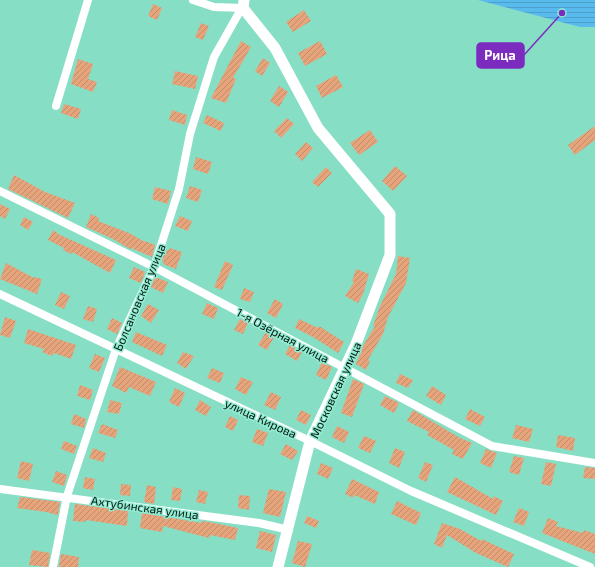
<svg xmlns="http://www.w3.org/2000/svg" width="595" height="567" font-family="'Exo 2',sans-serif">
	<defs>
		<pattern id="water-rules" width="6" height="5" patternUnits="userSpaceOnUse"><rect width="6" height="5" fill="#59bbed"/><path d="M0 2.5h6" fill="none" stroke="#4ca0ca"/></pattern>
		<pattern id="building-hatch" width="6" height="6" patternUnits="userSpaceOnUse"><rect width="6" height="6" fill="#e5a47b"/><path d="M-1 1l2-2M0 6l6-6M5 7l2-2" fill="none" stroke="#c38c69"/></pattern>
	</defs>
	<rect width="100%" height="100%" fill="#86dfc5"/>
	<polygon fill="url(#water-rules)" points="478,0 595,0 595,27 580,27"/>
	<g fill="url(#building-hatch)">
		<polygon points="153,4 162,8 157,20 148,16"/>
		<polygon points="304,10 311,21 293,32 286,22"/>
		<polygon points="201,23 209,26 203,40 195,37"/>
		<polygon points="241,41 251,47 233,78 236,79 226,103 211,98"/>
		<polygon points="320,41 327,54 305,66 298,53"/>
		<polygon points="263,58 270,63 262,76 255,71"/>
		<polygon points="78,59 93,64 88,79 97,82 93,92 71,84"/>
		<polygon points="175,71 198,76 195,89 172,84"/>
		<polygon points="336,75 343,87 322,98 316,86"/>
		<polygon points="279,86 288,92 279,107 270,101"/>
		<polygon points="64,104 81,109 78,119 61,113"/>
		<polygon points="172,110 187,115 185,125 169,120"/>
		<polygon points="207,115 224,123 221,131 203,123"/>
		<polygon points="287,118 294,124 281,138 274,131"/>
		<polygon points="595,126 595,140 575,155 568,145"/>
		<polygon points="370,130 378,142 359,155 350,143"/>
		<polygon points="306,142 313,148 302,161 295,154"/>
		<polygon points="196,157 212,162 208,174 193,169"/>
		<polygon points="395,166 407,176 393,191 382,181"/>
		<polygon points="326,167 332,173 318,187 312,182"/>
		<polygon points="14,175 45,192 75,203 68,218 8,189"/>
		<polygon points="190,186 202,190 198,202 186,198"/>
		<polygon points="155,187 171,191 168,204 152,199"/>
		<polygon points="0,204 10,209 5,219 0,216"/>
		<polygon points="91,214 99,218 98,221 129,233 145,242 145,241 155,245 152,257 131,248 130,249 113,239 86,227"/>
		<polygon points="180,216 192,221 188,231 175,226"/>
		<polygon points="24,217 33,222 28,230 20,225"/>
		<polygon points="53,230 60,235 116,260 110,273 72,252 71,254 63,250 64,248 48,240"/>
		<polygon points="170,248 182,252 176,269 163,264 164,262 162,261 165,250 168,251"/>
		<polygon points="398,256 410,258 406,283 388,317 383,334 368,360 370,361 366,370 356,364 363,346 375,326 373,326 380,306 396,274"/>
		<polygon points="225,261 233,265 222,290 214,287"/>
		<polygon points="6,263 34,278 34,277 42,279 37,294 0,279"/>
		<polygon points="134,267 145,272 141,283 129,278"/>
		<polygon points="356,269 369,274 363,294 358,303 345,296 354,282 352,281"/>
		<polygon points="155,277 168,282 163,293 151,287"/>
		<polygon points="244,288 254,292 250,302 240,299"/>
		<polygon points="61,292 70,296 64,309 55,305"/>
		<polygon points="275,299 283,304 276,318 267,313"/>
		<polygon points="207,303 218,308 214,319 202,314"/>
		<polygon points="148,304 159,310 151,323 141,316"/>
		<polygon points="88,306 97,309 93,322 83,319"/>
		<polygon points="5,317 16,321 10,338 0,335"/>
		<polygon points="112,318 122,323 117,334 107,329"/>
		<polygon points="240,319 248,323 243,334 234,330"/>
		<polygon points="299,319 318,328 319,326 344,342 338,353 313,337 295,328"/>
		<polygon points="28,329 76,345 71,359 54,353 52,356 42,352 44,349 24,343"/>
		<polygon points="136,332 167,345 162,356 132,342"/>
		<polygon points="266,332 274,337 267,350 258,345"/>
		<polygon points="290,345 302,352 297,361 285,354"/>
		<polygon points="183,352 194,356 186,369 177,363"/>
		<polygon points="95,354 105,358 99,372 89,368"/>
		<polygon points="322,362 332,367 326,380 316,375"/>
		<polygon points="120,367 156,382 150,396 129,387 126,393 112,386"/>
		<polygon points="212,368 224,373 220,383 207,378"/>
		<polygon points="400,374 413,380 408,388 396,383"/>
		<polygon points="241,377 253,382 246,395 235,389"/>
		<polygon points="353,379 364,384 352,417 341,413"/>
		<polygon points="80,385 93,390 90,400 77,396"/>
		<polygon points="432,386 446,395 441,405 426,396"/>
		<polygon points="175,388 185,393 179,407 169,402"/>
		<polygon points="271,392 281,397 275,410 264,405"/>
		<polygon points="385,396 399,403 394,413 380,405"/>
		<polygon points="110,400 122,403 119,414 107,412"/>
		<polygon points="200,400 211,407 206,416 195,410"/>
		<polygon points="470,409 485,417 480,426 465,419"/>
		<polygon points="301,410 311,415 306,425 296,420"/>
		<polygon points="413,410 460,438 472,443 463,459 452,454 454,450 427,435 429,432 407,421"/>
		<polygon points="74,414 86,419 84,428 71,424"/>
		<polygon points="230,416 238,420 233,431 225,427"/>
		<polygon points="102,424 118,430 115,438 98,433"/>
		<polygon points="516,425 533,429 529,442 512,438"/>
		<polygon points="337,426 349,432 344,443 332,437"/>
		<polygon points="257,429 268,433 263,446 252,442"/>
		<polygon points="558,435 575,438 573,451 556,447"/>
		<polygon points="364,436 376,441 370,453 358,448"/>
		<polygon points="64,441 77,446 74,454 61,449"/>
		<polygon points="286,444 298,451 292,460 280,454"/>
		<polygon points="93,448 106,453 103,462 89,458"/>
		<polygon points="395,448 405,452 399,468 389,463"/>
		<polygon points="486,449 497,453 491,468 480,463"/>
		<polygon points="514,456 524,458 519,475 509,472"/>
		<polygon points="21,461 33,464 29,481 17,478"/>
		<polygon points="425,462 433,465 426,482 418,478"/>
		<polygon points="546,462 556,464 551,486 541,484"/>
		<polygon points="321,463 333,468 328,479 317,474"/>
		<polygon points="585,467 595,468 595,479 583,478"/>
		<polygon points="56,471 67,475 64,486 52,482"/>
		<polygon points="85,477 95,479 93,490 83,488"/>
		<polygon points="455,477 493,499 494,496 503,501 496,515 447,492"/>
		<polygon points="352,479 379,492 375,504 354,495 353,498 345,494"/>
		<polygon points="121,484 131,485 130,496 120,495"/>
		<polygon points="147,485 156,487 154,504 144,502"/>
		<polygon points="173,487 182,489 180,501 171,500"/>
		<polygon points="269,489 286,492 280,517 263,513"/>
		<polygon points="199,490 208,492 205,504 196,502"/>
		<polygon points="239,495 250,496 249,510 238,508"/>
		<polygon points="20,497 60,502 58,515 46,512 17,508"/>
		<polygon points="397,501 421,513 416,525 391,514"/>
		<polygon points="75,504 128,511 127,526 86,520 85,522 73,521"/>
		<polygon points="519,508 529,512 524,526 513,522"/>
		<polygon points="142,513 202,523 202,521 214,523 238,528 235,540 210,535 209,538 163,526 162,532 140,528"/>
		<polygon points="307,516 319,521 316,528 304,523"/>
		<polygon points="548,518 558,522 556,526 583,533 584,530 595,534 595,554 542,533"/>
		<polygon points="442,523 460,529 481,541 482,539 514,554 508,567 476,553 447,535 442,548 434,544"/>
		<polygon points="260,531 276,535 272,552 256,548"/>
		<polygon points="298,541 312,544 305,567 292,563"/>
		<polygon points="32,550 50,553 48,567 29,565"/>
		<polygon points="61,554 79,557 78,567 59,567"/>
	</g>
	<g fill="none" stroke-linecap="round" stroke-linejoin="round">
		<g stroke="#fff" stroke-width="8">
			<polyline points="193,0 214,7 243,8"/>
			<polyline points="56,106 88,0"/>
			<polyline points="0,191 154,267 492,446 595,463"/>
			<polyline points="0,294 310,441 411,491 590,567"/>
			<polyline points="0,489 259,523 289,530"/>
			<polyline points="53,567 67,496 116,349 154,267 179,189 190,134 214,57 244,4"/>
		</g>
		<polyline stroke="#fff" stroke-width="11" points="244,0 243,8 275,48 318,128 390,214 390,255 356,344 310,441 278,567"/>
	</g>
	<g text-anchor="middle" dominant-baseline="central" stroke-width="3" stroke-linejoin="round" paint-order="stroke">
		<g font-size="12" fill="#001710" stroke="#93ecd2">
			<text transform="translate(139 297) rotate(-67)">Болсановская улица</text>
			<text transform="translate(283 335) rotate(28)">1-я Озёрная улица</text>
			<text transform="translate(335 390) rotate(-65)">Московская улица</text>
			<text transform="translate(261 418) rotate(25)">улица Кирова</text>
			<text transform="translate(145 507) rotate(8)">Ахтубинская улица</text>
		</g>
	</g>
	<path fill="none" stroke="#7b2cbf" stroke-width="1.5" d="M562 13L524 55"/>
	<circle fill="#7b2cbf" stroke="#93ecd2" stroke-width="1.5" cx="562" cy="13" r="4"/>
	<rect fill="#7b2cbf" stroke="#7b2cbf" stroke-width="1.5" x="477" y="43" width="47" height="25" rx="4"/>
	<g font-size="13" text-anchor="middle" font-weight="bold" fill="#fff">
		<text x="500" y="60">Рица</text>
	</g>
</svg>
